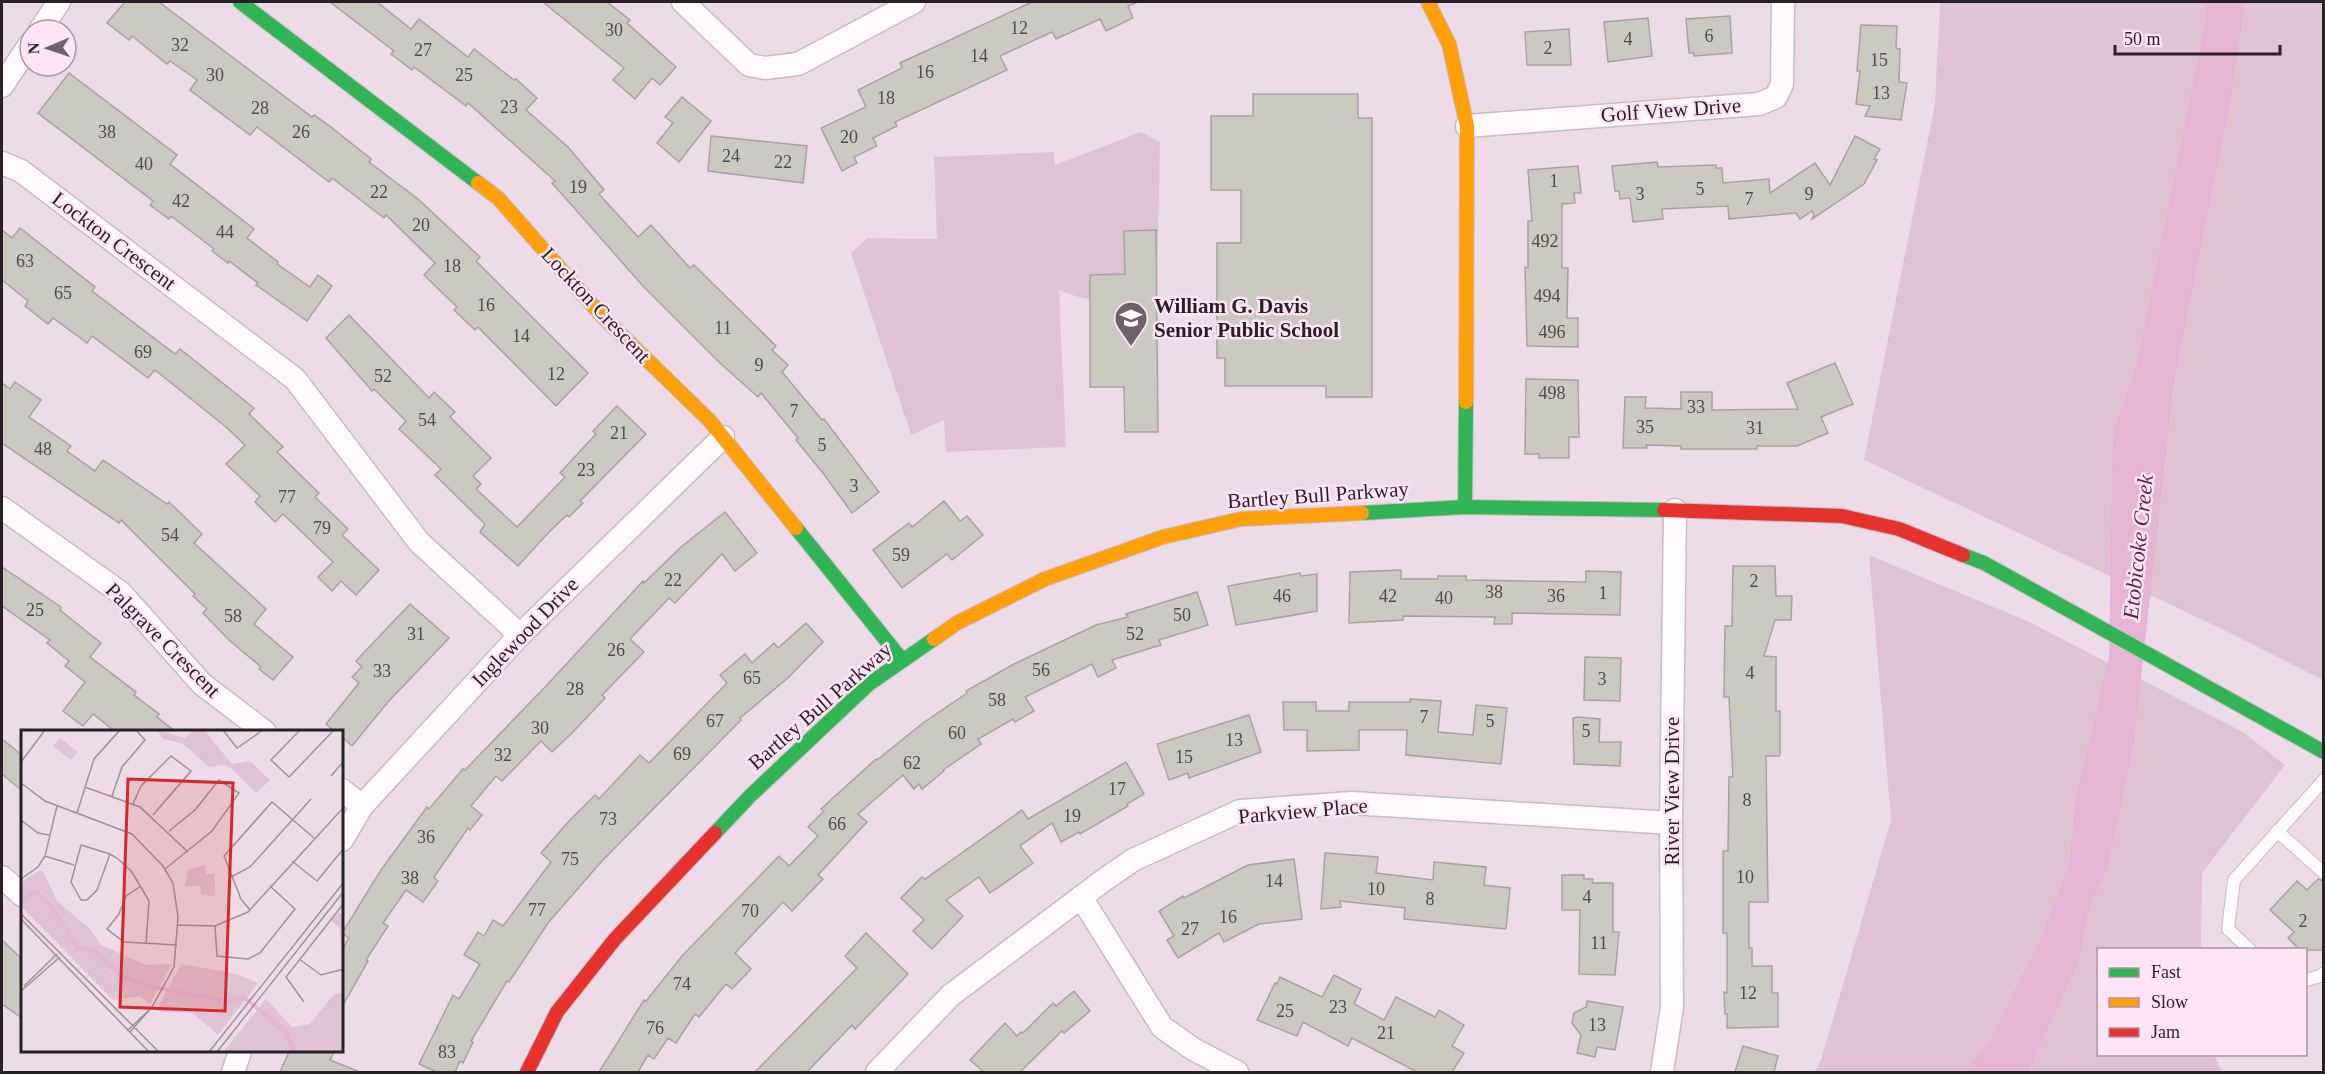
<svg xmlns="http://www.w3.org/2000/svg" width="2325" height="1074" font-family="'Times New Roman',serif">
	<rect width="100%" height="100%" fill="#eddce7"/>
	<g fill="#e0c2d5">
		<polygon points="1940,2 2323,2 2323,680 2222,629 1864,460 1935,104"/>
		<path d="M1141 132 1160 142 1157 288C1122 301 1095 306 1059 290L1066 447 946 452 944 420 911 435 851 253 867 238 937 239 934 157 1054 152 1055 165Z"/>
		<polygon points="1869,555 2025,620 2243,732 2285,765 2202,873 2201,949 2098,950 2098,1054 2214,1055 2222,1072 1814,1072 1821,1060 1891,820"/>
	</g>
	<polygon fill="#e6b5d6" points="2205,2 2245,2 2230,103 2174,380 2134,741 2108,867 2090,906 2078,963 2028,1072 1965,1072 1989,1042 2040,941 2070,862 2076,798 2109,657 2113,432 2136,368 2206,18"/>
	<g fill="#cacac3" stroke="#a7a2a2" stroke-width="1.5">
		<polygon points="125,2 159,2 312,117 314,115 331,127 371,159 369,162 418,199 480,257 476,261 588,373 556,406 478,327 475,330 454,310 457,307 424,275 435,263 386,215 384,218 332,178 329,182 257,127 250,135 190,90 197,80 170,61 167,64 132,36 129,40 107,23"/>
		<polygon points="330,2 377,2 411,29 419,19 468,57 474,49 514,80 516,79 537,98 526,110 568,147 604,190 599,194 638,237 651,225 690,268 694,265 776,346 772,350 788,365 782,372 822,420 824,419 879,492 852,513 823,473 796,440 798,438 761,393 758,397 720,363 643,286 552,183 555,181 468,103 466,106 414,67 412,70 391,54 394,51"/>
		<polygon points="543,2 607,2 630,20 627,23 676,67 660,85 652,78 635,99 613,80 624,68"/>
		<polygon points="1032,2 1138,2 1128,6 1133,18 1106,31 1100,19 1056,39 1052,32 1000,56 1007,70 895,122 897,126 873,138 877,146 854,157 857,163 842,171 821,128 866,107 858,90 902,68 900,63"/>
		<polygon points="1730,16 1732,53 1694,56 1694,53 1689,53 1686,19"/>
		<polygon points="1648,18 1652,56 1608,62 1604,22"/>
		<polygon points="1861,25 1897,26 1896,48 1900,49 1899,82 1907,83 1901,120 1865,116 1870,106 1856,104 1860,71 1857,71"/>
		<polygon points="1569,29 1571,65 1527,65 1525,32"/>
		<polygon points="69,73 177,155 170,164 254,229 247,238 278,262 277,264 310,287 318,275 332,286 307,321 256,285 258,283 229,261 228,263 212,251 214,249 171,216 169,219 150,205 153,201 38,113"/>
		<polygon points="1253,94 1358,94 1358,118 1372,118 1372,397 1326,397 1326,386 1225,386 1225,358 1217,358 1217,243 1241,243 1241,190 1211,190 1211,116 1253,116"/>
		<polygon points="682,97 711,121 679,162 657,143 673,123 665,117"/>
		<polygon points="711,136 807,146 803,183 708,171"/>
		<polygon points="1855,136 1880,149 1874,159 1877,160 1864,184 1812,219 1814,215 1812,211 1800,219 1796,213 1729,219 1728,206 1662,209 1663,219 1633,222 1630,198 1620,199 1619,191 1615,191 1612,166 1657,162 1658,167 1716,165 1716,168 1722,168 1723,183 1769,179 1770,193 1815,163 1830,185"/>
		<polygon points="1578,166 1581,193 1574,193 1575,203 1562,204 1562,268 1568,268 1567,318 1578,318 1578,347 1527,346 1525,267 1528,268 1528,221 1532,221 1528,170"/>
		<polygon points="20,228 95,287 92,291 175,354 180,349 254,408 249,414 283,447 277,452 319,493 315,497 348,529 342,535 379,570 356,595 341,581 332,591 318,577 333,562 283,514 275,522 255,502 260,496 226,464 245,445 226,427 155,370 148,378 92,336 87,343 53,318 48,324 25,306 28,301 2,280 2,230 12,238"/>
		<polygon points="1156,230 1158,432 1125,432 1124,387 1090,387 1090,275 1125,274 1124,231"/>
		<polygon points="349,315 429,398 434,392 455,412 450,417 491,458 473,476 481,484 476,489 517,527 565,477 560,473 596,434 593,431 617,406 646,434 580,501 583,503 569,517 567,515 549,532 518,566 480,532 485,524 435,475 441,469 399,429 406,421 374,389 372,391 326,338"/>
		<polygon points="1835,363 1853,404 1821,417 1828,433 1797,446 1757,446 1757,449 1681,449 1681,446 1646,445 1647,448 1623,448 1625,397 1646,397 1645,408 1681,409 1681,392 1712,392 1712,410 1798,409 1787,383"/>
		<polygon points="1526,379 1578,380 1579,437 1569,437 1569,458 1539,458 1539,454 1525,454"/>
		<polygon points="15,382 41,400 29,417 71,446 67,451 95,471 103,460 167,504 169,502 202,534 194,543 266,609 254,624 293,657 273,680 259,669 261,667 229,640 203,613 207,609 193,596 195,594 121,520 119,523 2,443 2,383 10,389"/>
		<polygon points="944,501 960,521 967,516 983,535 952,560 947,554 902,588 873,550 909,523 912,527"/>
		<polygon points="725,512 757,553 735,571 722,554 675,603 669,598 630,639 644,652 602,695 605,698 572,733 552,752 541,741 502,781 496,776 471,806 482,815 470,830 468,828 434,877 438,881 423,902 406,890 383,923 388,926 366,960 368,961 342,1007 342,950 349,938 342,933 381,870 427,807 429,809 463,769 465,770 547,685 643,581 644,583 681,547"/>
		<polygon points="1733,566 1775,566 1776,596 1792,596 1791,620 1775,620 1764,656 1776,657 1776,711 1780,711 1780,754 1779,756 1766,756 1768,902 1749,902 1749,948 1752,948 1752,966 1772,966 1772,993 1778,993 1778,1027 1727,1028 1727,1014 1725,1014 1724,992 1727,993 1727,933 1723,933 1723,851 1728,851 1729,777 1733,777 1729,697 1724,697 1725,626 1732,626"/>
		<polygon points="2,567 61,607 60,610 101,643 90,657 136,692 134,695 159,714 157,717 176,732 116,732 93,714 83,726 63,711 85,682 65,666 69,661 47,643 50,640 2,606"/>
		<polygon points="1401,570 1401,579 1438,579 1438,576 1466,576 1466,580 1586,582 1586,571 1621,572 1620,615 1512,613 1512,624 1494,624 1495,617 1403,616 1403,620 1349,623 1350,572"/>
		<polygon points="1300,573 1301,576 1317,574 1317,611 1236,625 1228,586"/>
		<polygon points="1197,592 1208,625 1159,640 1161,645 1112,660 1116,668 1098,677 1092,664 1025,697 1034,711 1015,722 1013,719 978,739 981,744 943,770 944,771 922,789 919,784 914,789 903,775 858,814 867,822 818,875 823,879 792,911 783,902 735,953 751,969 732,989 726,984 699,1017 695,1014 676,1043 668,1038 654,1059 648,1055 638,1072 599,1072 644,1000 646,1001 682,956 779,856 789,866 818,836 808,827 824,811 821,809 876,759 877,760 923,723 967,693 966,691 1014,664 1096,625 1128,617 1126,614"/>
		<polygon points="410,604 449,638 388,702 352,746 342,737 342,732 335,732 326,724 359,683 352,677 362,667 356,661"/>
		<polygon points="806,623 823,642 789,677 740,718 741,720 601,862 548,923 509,982 507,981 471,1041 473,1042 463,1063 460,1061 455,1072 436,1072 419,1064 453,995 459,999 480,964 464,955 478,932 484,936 493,920 503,926 551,862 541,853 569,821 595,795 599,799 640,755 649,763 727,683 720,675 745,654 752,663 774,643 778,648"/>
		<polygon points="1585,657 1621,658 1620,701 1584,700"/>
		<polygon points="1410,699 1441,701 1438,732 1473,735 1476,705 1507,708 1501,764 1406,755 1407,730 1359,730 1359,750 1307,751 1307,730 1284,730 1283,702 1316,702 1316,711 1349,711 1349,702 1410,702"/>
		<polygon points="1249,715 1261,752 1189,778 1188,773 1169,780 1157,744"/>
		<polygon points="1578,717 1600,719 1599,742 1621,742 1620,766 1574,764 1573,718"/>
		<polygon points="2,739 22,755 22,791 2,774"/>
		<polygon points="1126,762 1144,794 1127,804 1128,806 1080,834 1079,832 1061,842 1052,823 1020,846 1033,863 990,893 979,877 946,900 963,916 932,949 913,931 924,920 901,898 922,877 925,879 1022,810 1028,819"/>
		<polygon points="1325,853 1378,857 1376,873 1433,880 1434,862 1486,867 1484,885 1510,888 1506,929 1404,919 1405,908 1340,901 1341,907 1321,909"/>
		<polygon points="1294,859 1302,919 1259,924 1224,942 1219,933 1178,958 1167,940 1174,936 1159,911 1183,896 1184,898 1248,865"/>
		<polygon points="1562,875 1584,875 1584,879 1593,879 1592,883 1613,883 1613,932 1619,932 1615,975 1579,974 1580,910 1562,910"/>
		<polygon points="2318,879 2324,881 2324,950 2300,950 2288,938 2294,932 2270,910 2297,881 2307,890"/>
		<polygon points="866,933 908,974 855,1029 852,1025 807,1072 755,1072 857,968 845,956"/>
		<polygon points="2,940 22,959 22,1018 2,1004"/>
		<polygon points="1334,975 1361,989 1354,1004 1384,1020 1396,997 1435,1017 1439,1010 1464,1025 1452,1046 1464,1053 1452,1072 1417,1072 1352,1038 1348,1046 1303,1022 1297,1036 1257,1020 1275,983 1277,984 1280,977 1322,997"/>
		<polygon points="1074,991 1090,1011 1064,1033 1062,1031 1020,1072 984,1072 970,1060 1005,1023 1017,1036 1021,1032 1023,1033 1053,1003 1056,1006"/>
		<polygon points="1587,1001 1623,1007 1615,1050 1597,1047 1595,1057 1577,1053 1581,1035 1572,1023 1574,1013 1586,1007"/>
		<polygon points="1743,1046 1778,1056 1774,1072 1735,1072"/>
		<polygon points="289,1052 334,1052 330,1060 360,1072 280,1072"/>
	</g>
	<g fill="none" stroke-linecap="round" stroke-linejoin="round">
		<defs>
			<g id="lane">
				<polyline points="2277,831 2324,873"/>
				<polyline points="2250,950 2228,929 2234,880 2324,780"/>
				<polyline points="2306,980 2320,976 2324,973"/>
			</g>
			<g id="street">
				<polyline points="683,2 749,65 765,68 798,64 914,2"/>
				<polyline points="40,30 59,2"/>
				<polyline points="2,86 30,44"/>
				<polyline points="1467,126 1759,104 1776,97 1782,84 1783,2"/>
				<polyline points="2,163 21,171 295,379 419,542 520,635"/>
				<polyline points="2,508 121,593 202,684 265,732"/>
				<polyline points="342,790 362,806"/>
				<polyline points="342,840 362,806 520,635 723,437"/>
				<polyline points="2,877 22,895"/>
				<polyline points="1081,897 1162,1027 1193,1049 1237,1072"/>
				<polyline points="233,1072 240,1052"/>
				<polyline points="877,1072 951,995 1104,880 1133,860 1240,811 1352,803 1671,823"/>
				<polyline points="1662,1072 1672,1007 1671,823 1675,510"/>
			</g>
			<g id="fast">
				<polyline points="240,2 478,183"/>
				<polyline points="1465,507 1466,402"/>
				<polyline points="1362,513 1465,507 1664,510"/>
				<polyline points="796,528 902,660"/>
				<polyline points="1963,555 1984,563 2324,752"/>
				<polyline points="715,833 751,795 869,684 934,639"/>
			</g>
			<g id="slow">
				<polyline points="1428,2 1449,44 1467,126 1466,402"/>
				<polyline points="478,183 498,198 603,317 710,421 796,528"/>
				<polyline points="934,639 957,623 1045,579 1163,537 1241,519 1362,513"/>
			</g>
			<g id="jam">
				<polyline points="1664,510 1842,516 1899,529 1963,555"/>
				<polyline points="527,1072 557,1012 615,939 715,833"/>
			</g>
		</defs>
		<use href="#lane" stroke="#c9bbc4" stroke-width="14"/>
		<use href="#street" stroke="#c9bbc4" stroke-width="25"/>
		<use href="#fast" stroke="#c9bbc4" stroke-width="16"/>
		<use href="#slow" stroke="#c9bbc4" stroke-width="16"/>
		<use href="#jam" stroke="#c9bbc4" stroke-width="16"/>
		<use href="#lane" stroke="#fcfafb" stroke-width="12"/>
		<use href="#street" stroke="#fcfafb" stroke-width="22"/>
		<use href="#fast" stroke="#30b455" stroke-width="14"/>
		<use href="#slow" stroke="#ff9f0a" stroke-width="14"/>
		<use href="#jam" stroke="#e5322d" stroke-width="14"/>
	</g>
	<defs>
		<symbol id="school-pin" viewBox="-11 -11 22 30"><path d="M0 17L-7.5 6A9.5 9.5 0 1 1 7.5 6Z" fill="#6e616a" stroke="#fee4f5"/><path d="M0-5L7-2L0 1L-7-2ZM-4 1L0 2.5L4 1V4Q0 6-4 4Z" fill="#fff"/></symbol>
	</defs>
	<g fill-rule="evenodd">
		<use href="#school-pin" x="1112" y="299" width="38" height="52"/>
	</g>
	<g text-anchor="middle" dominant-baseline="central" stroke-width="5" stroke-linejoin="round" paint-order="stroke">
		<g font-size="18" fill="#524a4d">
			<text x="1019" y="28">12</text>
			<text x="614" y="30">30</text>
			<text x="1709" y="36">6</text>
			<text x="1628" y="39">4</text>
			<text x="180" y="45">32</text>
			<text x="1548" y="48">2</text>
			<text x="423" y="50">27</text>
			<text x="979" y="56">14</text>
			<text x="1879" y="60">15</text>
			<text x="925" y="72">16</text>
			<text x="215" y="75">30</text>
			<text x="464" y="75">25</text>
			<text x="1881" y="93">13</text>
			<text x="886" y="98">18</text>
			<text x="509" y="107">23</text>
			<text x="260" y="108">28</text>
			<text x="107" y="132">38</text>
			<text x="301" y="132">26</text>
			<text x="849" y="137">20</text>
			<text x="731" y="156">24</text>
			<text x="783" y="162">22</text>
			<text x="144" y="164">40</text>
			<text x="1554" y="181">1</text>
			<text x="578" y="187">19</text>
			<text x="1700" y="189">5</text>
			<text x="379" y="192">22</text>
			<text x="1640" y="194">3</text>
			<text x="1809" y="194">9</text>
			<text x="1749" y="199">7</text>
			<text x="181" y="201">42</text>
			<text x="421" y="225">20</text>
			<text x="225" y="232">44</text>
			<text x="1545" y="241">492</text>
			<text x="25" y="261">63</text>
			<text x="452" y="266">18</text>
			<text x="63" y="293">65</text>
			<text x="1547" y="296">494</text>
			<text x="486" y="305">16</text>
			<text x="723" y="328">11</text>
			<text x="1552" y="332">496</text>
			<text x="521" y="336">14</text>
			<text x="143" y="352">69</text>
			<text x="759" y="365">9</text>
			<text x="556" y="374">12</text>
			<text x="383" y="376">52</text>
			<text x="1552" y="393">498</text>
			<text x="1696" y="407">33</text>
			<text x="794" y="411">7</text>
			<text x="427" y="420">54</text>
			<text x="1645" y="427">35</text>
			<text x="1755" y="428">31</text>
			<text x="619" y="433">21</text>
			<text x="822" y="445">5</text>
			<text x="43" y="449">48</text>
			<text x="586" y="470">23</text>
			<text x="854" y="486">3</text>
			<text x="287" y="497">77</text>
			<text x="322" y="528">79</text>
			<text x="170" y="535">54</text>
			<text x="901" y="555">59</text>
			<text x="673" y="580">22</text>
			<text x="1754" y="581">2</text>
			<text x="1494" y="592">38</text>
			<text x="1603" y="593">1</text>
			<text x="1282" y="596">46</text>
			<text x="1388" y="596">42</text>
			<text x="1556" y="596">36</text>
			<text x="1444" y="598">40</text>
			<text x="35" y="610">25</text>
			<text x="1182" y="615">50</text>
			<text x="233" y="616">58</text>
			<text x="416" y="634">31</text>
			<text x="1135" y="634">52</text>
			<text x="616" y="650">26</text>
			<text x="1041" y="670">56</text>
			<text x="382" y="671">33</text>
			<text x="1750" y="673">4</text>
			<text x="752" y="678">65</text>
			<text x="1602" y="679">3</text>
			<text x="575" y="689">28</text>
			<text x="997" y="700">58</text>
			<text x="1424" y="717">7</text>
			<text x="715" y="721">67</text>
			<text x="1490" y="721">5</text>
			<text x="540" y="728">30</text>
			<text x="1586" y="731">5</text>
			<text x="957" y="733">60</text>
			<text x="1234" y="740">13</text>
			<text x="682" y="754">69</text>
			<text x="503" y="755">32</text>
			<text x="1184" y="757">15</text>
			<text x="912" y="763">62</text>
			<text x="1117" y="789">17</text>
			<text x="1747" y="800">8</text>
			<text x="1072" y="816">19</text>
			<text x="608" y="819">73</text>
			<text x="837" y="824">66</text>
			<text x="426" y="837">36</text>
			<text x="570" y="859">75</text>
			<text x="1745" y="877">10</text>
			<text x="410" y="878">38</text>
			<text x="1274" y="881">14</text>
			<text x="1376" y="889">10</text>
			<text x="1587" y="897">4</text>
			<text x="1430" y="899">8</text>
			<text x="537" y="910">77</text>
			<text x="750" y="911">70</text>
			<text x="1228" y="917">16</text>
			<text x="2303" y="921">2</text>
			<text x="1190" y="929">27</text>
			<text x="1599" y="943">11</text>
			<text x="682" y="984">74</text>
			<text x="1748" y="993">12</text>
			<text x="1338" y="1007">23</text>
			<text x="1285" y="1011">25</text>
			<text x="1597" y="1025">13</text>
			<text x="655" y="1028">76</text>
			<text x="1386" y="1033">21</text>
			<text x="447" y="1052">83</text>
		</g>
		<g font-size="21" fill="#2a1f26" stroke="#fee4f5">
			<text transform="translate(1671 110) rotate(-4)">Golf View Drive</text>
			<text transform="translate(114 241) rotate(37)">Lockton Crescent</text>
			<text transform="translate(596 305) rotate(47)">Lockton Crescent</text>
			<text transform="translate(1318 495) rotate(-4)">Bartley Bull Parkway</text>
			<text transform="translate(525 632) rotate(-46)">Inglewood Drive</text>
			<text transform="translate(163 640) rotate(45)">Palgrave Crescent</text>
			<text transform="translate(820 706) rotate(-41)">Bartley Bull Parkway</text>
			<text transform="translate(1672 791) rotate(-90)">River View Drive</text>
			<text transform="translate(1303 811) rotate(-5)">Parkview Place</text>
		</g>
		<g font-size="21" font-weight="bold" fill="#2a1f26" stroke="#fee4f5" text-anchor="start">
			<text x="1154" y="306">William G. Davis<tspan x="1154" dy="24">Senior Public School</tspan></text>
		</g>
		<g font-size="22" font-style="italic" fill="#631c52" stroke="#fee4f5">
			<text transform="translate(2138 547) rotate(-84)">Etobicoke Creek</text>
		</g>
	</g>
	<g transform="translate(21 730)">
		<rect width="322" height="322" fill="#eddce7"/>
		<path d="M136 0 164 8 172 0H183L211 34 229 31 249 50 235 63 211 39 203 35 188 37 161 13 142 9ZM39 8 57 22 50 30 32 16ZM184 135 185 144H193L194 166 180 165 179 156H164L166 140ZM17 141H22L36 171 68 198 80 215 125 235 151 234 129 274 119 266 92 270 0 176V153ZM318 182 322 186V230L318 197 310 191ZM160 234 216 244 237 253 197 305 172 283 135 281ZM322 263V322H202L245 269 271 297 289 294 313 264Z" fill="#e0c2d5"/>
		<path d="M10 161H17L31 175 57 216 75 219 103 244 120 253 202 269 224 266 267 300 276 322 270 321 262 303 224 270 208 273 132 259 99 248 71 222 55 220 44 197 16 163 0 172Z" fill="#e6b5d6"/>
		<path fill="none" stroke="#9f909a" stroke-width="1.5" d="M202 0 216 18 242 0M279 0 250 30 268 47 313 0M0 32 24 0M310 46 323 31M0 53 24 71 111 104 142 136 152 153 157 187 153 237 131 277 109 302M64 57 119 77 167 122M91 66 101 37 124 10 115 0M112 74 120 56 150 26 170 41 132 85M56 83 73 29 99 0M0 90 17 103 28 105M89 124 76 160 66 170H60L50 152 60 115 89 124 96 128 111 142 128 171 125 214M24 126 53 135M271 131 296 151 323 118M144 139 191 101 218 63 198 50 174 80 148 101M210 147 229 137 290 69M0 149 17 137 24 126 36 76M120 156 105 166 98 184 86 199 103 212 156 215M229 180 220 169 203 126 251 72 293 108M0 184 138 322M0 189 128 322M157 195 194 196 227 182 323 77M194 196 196 226 227 229 239 223 274 179 249 156M278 229 300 245 323 239M3 256 36 224M0 261 39 227M283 272 265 247 323 173M107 300 128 280M188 322 323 152M196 322 323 161"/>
		<path fill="#d62828" fill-opacity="0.15" stroke="#d62828" stroke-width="3" d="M107 49 212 53 204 281 99 277Z"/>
		<rect width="322" height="322" fill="none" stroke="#2a1f26" stroke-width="3"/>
	</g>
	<rect width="2325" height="1074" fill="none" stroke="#2a1f26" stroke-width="6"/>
	<rect x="2097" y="948" width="210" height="108" fill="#fee4f5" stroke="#a995a2" stroke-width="1.5"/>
	<rect x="2109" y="968" width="30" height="9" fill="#30b455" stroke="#a995a2" stroke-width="1.5"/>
	<text x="2151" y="978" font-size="18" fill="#2a1f26">Fast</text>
	<rect x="2109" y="998" width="30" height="9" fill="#ff9f0a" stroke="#a995a2" stroke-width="1.5"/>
	<text x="2151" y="1008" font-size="18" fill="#2a1f26">Slow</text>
	<rect x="2109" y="1028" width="30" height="9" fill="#e5322d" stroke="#a995a2" stroke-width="1.5"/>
	<text x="2151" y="1038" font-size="18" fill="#2a1f26">Jam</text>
	<g transform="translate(48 48) rotate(268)"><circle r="28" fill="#fee4f5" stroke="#a995a2" stroke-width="1.5"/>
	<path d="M0-4.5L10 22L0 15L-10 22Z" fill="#6e616a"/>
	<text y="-9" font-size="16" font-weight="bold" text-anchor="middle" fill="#2a1f26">N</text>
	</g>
	<path d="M2115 45v9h165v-9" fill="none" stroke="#2a1f26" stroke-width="3"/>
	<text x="2124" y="45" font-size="18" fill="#2a1f26" stroke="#fee4f5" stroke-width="4.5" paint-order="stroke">50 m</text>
</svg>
